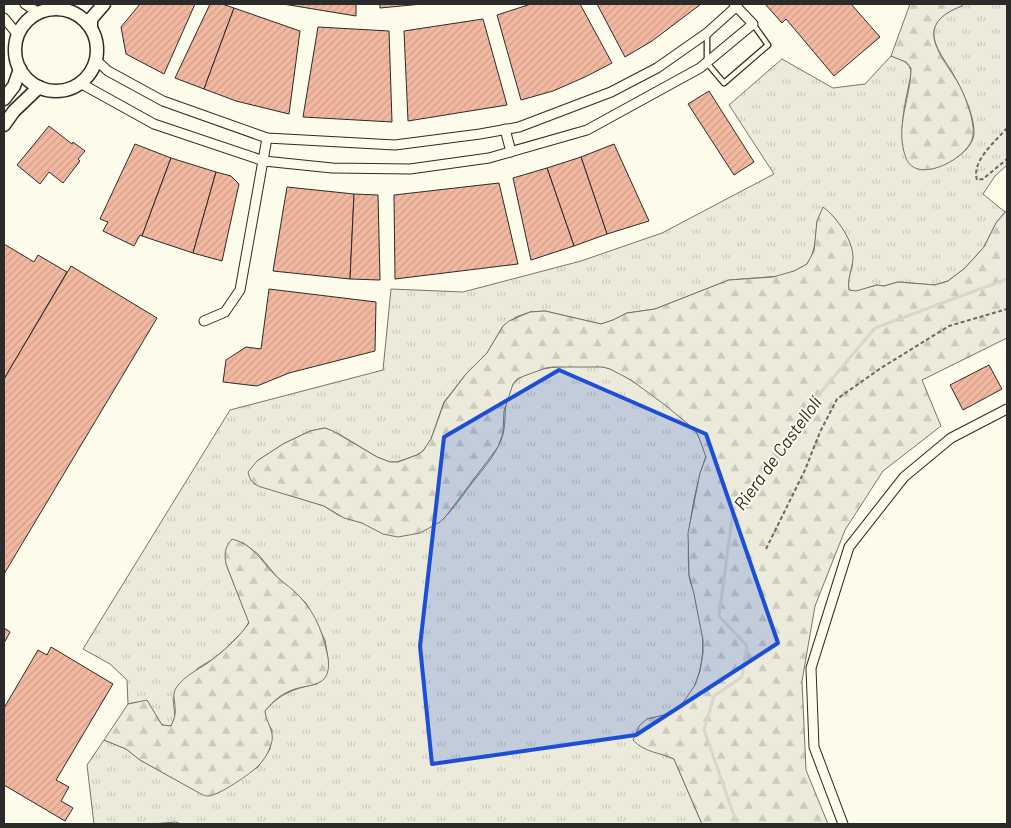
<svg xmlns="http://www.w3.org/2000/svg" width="1011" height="828" font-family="Barlow,sans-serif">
	<defs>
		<pattern id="grass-tufts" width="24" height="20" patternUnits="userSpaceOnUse" patternTransform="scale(1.25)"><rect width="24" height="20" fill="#ecebdb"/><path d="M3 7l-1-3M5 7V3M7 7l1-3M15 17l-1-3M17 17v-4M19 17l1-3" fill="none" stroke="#cbcabc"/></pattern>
		<pattern id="forest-firs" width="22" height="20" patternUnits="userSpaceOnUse" patternTransform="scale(1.25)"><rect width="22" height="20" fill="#ecebdb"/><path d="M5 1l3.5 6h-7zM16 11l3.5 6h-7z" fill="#cbcabc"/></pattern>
		<pattern id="building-hatch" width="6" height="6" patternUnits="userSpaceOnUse" patternTransform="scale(1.25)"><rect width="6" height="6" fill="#f2b8a0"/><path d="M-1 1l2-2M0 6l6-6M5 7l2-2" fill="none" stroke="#d09e8a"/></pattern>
	</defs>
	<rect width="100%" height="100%" fill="#fdfbea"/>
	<path fill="url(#grass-tufts)" stroke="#74746e" d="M962 4H1007V165L995 176 983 194 1005 212 996 223 984 247 965 268 948 281 935 285 898 282 884 286 876 285 856 292 849 290C847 281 850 275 852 267 855 244 845 233 833 216L817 221 815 244 811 258 807 264 795 271 781 276 729 280 655 309 627 313 613 320 601 324 545 311 530 312 516 317 503 326 487 353 466 374 444 402 431 439 423 451 417 455 397 462H390L377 457 339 434 325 428 310 431 283 444 257 461 254 484 324 506 338 515 362 523 440 522C451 512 460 499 469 487 480 472 494 458 501 440 509 422 500 398 515 382 525 372 544 368 557 367 574 366 595 363 610 369 631 377 679 413 693 429 700 436 703 447 706 456 693 493 686 535 689 574 689 580 692 586 694 592 696 603 699 615 701 626 707 653 699 697 672 712 664 716 655 717 647 719L656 752 674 759 702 824H181L176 822 152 824H94L87 765 104 740 126 749 140 760 193 789 218 793 258 767 270 749 272 730 266 720 265 711C279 694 295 688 317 684L328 659 325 640 306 603 277 577 258 554 242 542 226 564 249 622 244 630 224 650 213 659 198 668 173 698 175 717 171 726 162 725 152 709 137 702 128 704 127 680 110 664 83 649 230 410 383 370 391 289 463 292 581 261 662 233 774 174 729 105 782 59 833 88 865 84 891 56C902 60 911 62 911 74 906 101 898 126 905 153L931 169C947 165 972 152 974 134 975 116 961 87 952 72 945 60 932 45 934 30 936 17 951 10 962 6Z"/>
	<g fill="url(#forest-firs)" stroke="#74746e">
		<path d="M910 4H962V6C951 10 937 17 934 30 931 46 949 68 957 81 964 93 975 120 973 135 971 158 916 186 906 158 894 127 911 98 911 68L906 62 891 56Z"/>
		<path d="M823 207C837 217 854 242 853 259 852 270 847 279 849 290L856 291 877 285 884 286 898 282 935 285 948 281 965 268 984 247 996 223 1007 210V338L922 380 941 426 883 471 845 530 815 606 802 681 806 770 828 824H702L674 759C659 752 645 753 633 740L639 726 647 719 664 715 680 707 695 685 700 671 703 653V640L694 594 689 575 688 533 700 473 706 457 698 435 694 429 665 405 631 380 610 369 603 367H553L546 368 524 376 517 379 513 384 504 411 503 433 498 447 446 516 440 522 420 533 398 537 383 534 362 523 344 518 324 506 261 487C253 484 250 481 248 472L257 461 283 444 310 431 325 428 333 431 377 457 390 462H398L417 455 423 451 431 439 444 403 466 374 487 353 503 326 509 321 530 312 545 311 601 324 613 320 627 313 655 309 729 280 773 277 794 271 807 264 814 251 817 221Z"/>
		<path d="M232 539C253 544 261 561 275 575 281 581 287 585 293 590 312 607 322 628 327 653 329 661 330 672 324 679 317 686 304 686 295 689 282 693 273 701 265 711 266 722 274 730 272 741 270 750 265 759 259 765 252 773 218 796 208 796 206 796 203 795 201 794L140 760 126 749 104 740 128 704 147 700 162 725 171 726C174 720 176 714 175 707 175 700 172 695 176 688 185 674 201 669 213 659 226 649 240 636 249 623L226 564C224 553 225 547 232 539Z"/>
	</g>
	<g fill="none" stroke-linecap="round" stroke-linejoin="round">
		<polyline stroke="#d8d7c9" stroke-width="3" points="737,824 704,730 714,696 742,677 747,646 719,616 733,511 806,410 875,328 1007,279"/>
	</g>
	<g fill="url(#building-hatch)" stroke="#2b2b2b">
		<polygon points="140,4 195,4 164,74 126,54 121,27"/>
		<polygon points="210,4 222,4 234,8 204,89 175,78"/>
		<polygon points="283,4 356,4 356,16"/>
		<polygon points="380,4 422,4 380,8"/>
		<polygon points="531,4 580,4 612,63 585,77 553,91 521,100 497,15"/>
		<polygon points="597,4 701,4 652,41 625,57"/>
		<polygon points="765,4 851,4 880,37 834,76 786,19 782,23"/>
		<polygon points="234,8 300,31 289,114 236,101 204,89"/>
		<polygon points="483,19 507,105 408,121 404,31"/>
		<polygon points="318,27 389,31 392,122 303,117"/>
		<polygon points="709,91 754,162 734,175 688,104"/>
		<polygon points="49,126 72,144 73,142 85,151 78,159 80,161 63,183 49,172 40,184 17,165"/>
		<polygon points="135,144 171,158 142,236 140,235 134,246 103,231 108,222 100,219"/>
		<polygon points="614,144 649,221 607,234 581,157"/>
		<polygon points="581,157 607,234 574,246 547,168"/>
		<polygon points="171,158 216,172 193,253 142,236"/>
		<polygon points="547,168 574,246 531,260 513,178"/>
		<polygon points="216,172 231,176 239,184 222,261 193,253"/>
		<polygon points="499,183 518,264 395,279 394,195"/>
		<polygon points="287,187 354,194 350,279 273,271"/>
		<polygon points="354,194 378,195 380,280 350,279"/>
		<polygon points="4,244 34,262 38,255 67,272 4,379"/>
		<polygon points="71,266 157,318 4,574 4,379"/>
		<polygon points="269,289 376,302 375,351 289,373 257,386 223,382 226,360 246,347 261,349"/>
		<polygon points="989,365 1002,389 963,410 950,385"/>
		<polygon points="4,628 10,632 4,643"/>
		<polygon points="51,647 113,684 56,780 69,787 61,801 73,808 65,821 4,785 4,708 38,650 47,655"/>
	</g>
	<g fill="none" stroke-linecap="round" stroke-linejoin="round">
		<defs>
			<polyline id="lane" points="707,34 707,63 724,83 768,45 753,24"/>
			<g id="street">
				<polyline points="25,4 39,13"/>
				<polyline points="4,18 18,35"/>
				<polyline points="96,60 108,71 163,101 267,138 395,145 480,134 519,127 611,92 657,68 707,33 737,6"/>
				<polyline points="80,83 154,124 264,161 332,168 410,169 489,158 587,130 700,68 753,24 734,4"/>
				<polyline points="505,129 511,152"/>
				<polyline points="204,321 225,312 240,290 267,138"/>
				<polyline points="843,824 814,747 811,668 849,547 904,477 951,438 1007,409"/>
			</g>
			<g id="secondary">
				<circle cx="56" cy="50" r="41"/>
				<polyline points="91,28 91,19 104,4"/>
				<polyline points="4,99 14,86 20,69"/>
				<polyline points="4,125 14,111 39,87"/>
			</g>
		</defs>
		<use href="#lane" stroke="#2b2b2b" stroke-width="7"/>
		<use href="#street" stroke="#2b2b2b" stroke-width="11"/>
		<use href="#secondary" stroke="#2b2b2b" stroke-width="15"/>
		<g stroke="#6a6964" stroke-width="2" stroke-dasharray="4 2.5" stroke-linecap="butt">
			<path d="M1007 128C996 141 971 161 977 180L983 179 1007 159"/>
			<polyline points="766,549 805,470 820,432 837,399 881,368 949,326 1007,309"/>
		</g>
		<use href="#lane" stroke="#fdfbea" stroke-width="4.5"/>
		<use href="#street" stroke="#fdfbea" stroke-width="9"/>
		<use href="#secondary" stroke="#fdfbea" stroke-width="12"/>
	</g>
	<path fill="#1d4ed8" fill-opacity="0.2" stroke="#1d4ed8" stroke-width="4" stroke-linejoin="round" d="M559 370 706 434 778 643 636 735 432 764 420 646 444 437Z"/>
	<g text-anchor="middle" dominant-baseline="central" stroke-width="4" stroke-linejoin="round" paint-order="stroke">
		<g font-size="18" font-style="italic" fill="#2b2b2b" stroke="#fdfbea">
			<text transform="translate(777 453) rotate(-54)">Riera de Castellolí</text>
		</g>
	</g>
	<rect width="1011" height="828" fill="none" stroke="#2b2b2b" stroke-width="10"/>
</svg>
